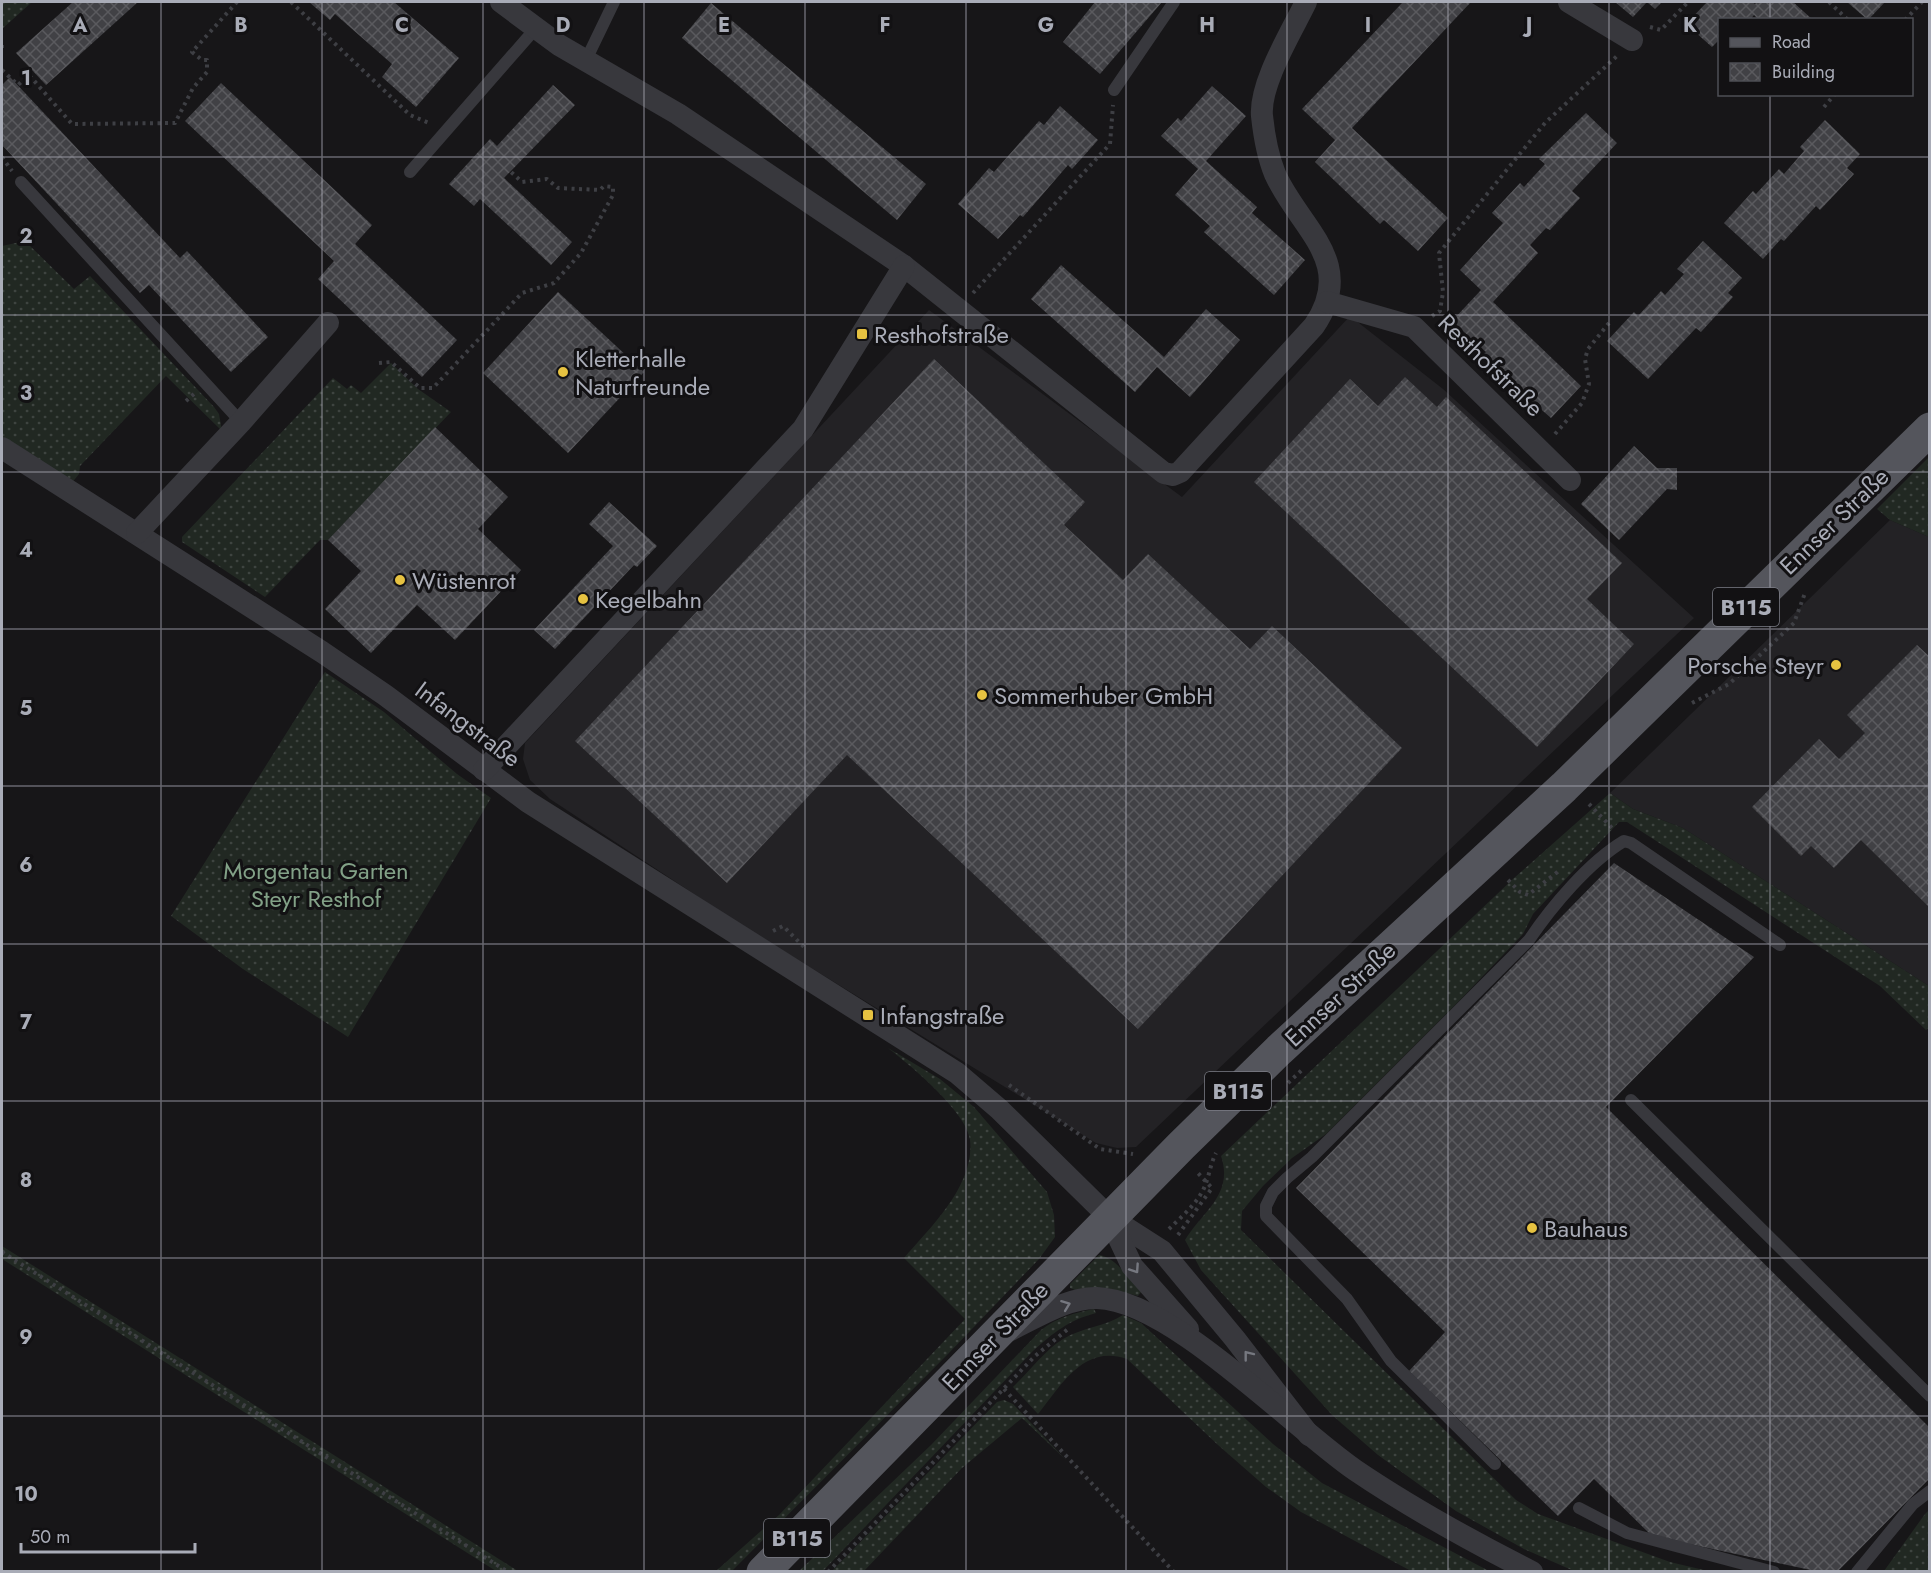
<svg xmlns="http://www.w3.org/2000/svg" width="1931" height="1573" font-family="Jost,sans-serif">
	<defs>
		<pattern id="grass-dots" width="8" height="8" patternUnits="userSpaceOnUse" patternTransform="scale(1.5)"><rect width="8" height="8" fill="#212822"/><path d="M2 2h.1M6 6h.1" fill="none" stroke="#3e4440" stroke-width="1.8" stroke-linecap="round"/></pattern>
		<pattern id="building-cross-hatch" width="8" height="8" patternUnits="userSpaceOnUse" patternTransform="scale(1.5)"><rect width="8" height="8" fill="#414145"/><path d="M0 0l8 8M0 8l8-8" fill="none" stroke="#5a5a5e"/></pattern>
	</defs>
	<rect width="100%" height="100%" fill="#171618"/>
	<g fill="#232225">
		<polygon points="929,310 1182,497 1350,316 1443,389 1694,618 1136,1147 1117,1148 1096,1143 738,923 550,799 530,780 523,759 525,743"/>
		<polygon points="1890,520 1929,537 1929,986 1683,828 1633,809 1610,793"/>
	</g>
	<g fill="url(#grass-dots)">
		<polygon points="2,2 32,2 2,29"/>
		<polygon points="25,241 74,289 90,276 214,407 219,414 222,431 166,376 80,466 79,474 71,484 2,439 2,246"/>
		<polygon points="391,363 418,389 451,412 328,540 320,540 265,597 182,542 182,537 333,378 347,389 351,385 361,393"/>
		<polygon points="1929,457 1929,537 1890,520 1877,509"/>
		<polygon points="325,672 384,712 457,774 491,798 348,1037 243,969 171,916"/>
		<path d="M1610 793 1633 809 1683 828 1929 986V1028L1926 1030 1880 986 1627 822H1619L1533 914 1523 934 1461 999 1326 1134 1292 1158 1263 1186 1242 1211 1241 1230 1516 1500 1538 1514 1670 1562 1708 1571H1574L1524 1549 1456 1511 1378 1455 1332 1415 1201 1270 1185 1240C1203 1211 1234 1194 1221 1156L1514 878Z"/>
		<path d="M888 1048 940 1079 974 1107 1047 1192 1054 1215 1055 1237 1039 1259 948 1354 732 1571H716L779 1515 965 1319 904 1258C931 1227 975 1185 970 1140 967 1112 910 1065 888 1048Z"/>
		<polygon points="2,1246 518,1571 496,1571 2,1259"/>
		<path d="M1099 1255C1116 1257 1130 1280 1141 1292L1138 1296 1107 1288 1075 1290 1070 1288V1284Z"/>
		<path d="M1094 1309 1096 1313C1069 1320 1053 1333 1033 1351L823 1571 798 1572 931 1445 1041 1330C1058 1317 1074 1313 1094 1309Z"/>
		<path d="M1123 1315 1141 1323 1273 1444 1322 1483 1489 1571H1411L1301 1512 1266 1487 1218 1445 1127 1359C1084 1344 1062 1384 1038 1414L1013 1387C1029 1372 1045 1350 1063 1339 1083 1327 1104 1327 1123 1315Z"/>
		<polygon points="1004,1400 1013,1404 1066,1460 1022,1418 962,1468 864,1571 832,1571 997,1402"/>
		<polygon points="1929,1510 1929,1571 1884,1571 1925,1514"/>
	</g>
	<g fill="url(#building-cross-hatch)">
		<polygon points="73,2 138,2 46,85 16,53"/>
		<polygon points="309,2 394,2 459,58 416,107 382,77 392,64 335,14 330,20"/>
		<polygon points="1095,2 1162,2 1100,74 1063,42"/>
		<polygon points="1403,2 1471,2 1352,128 1448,218 1418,251 1384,220 1380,224 1315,162 1335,140 1302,109"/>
		<polygon points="1615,2 1662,2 1655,9 1647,2 1633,17"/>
		<polygon points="1707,2 1752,2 1755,4 1757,2 1793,2 1813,20 1759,20 1754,15 1750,20 1720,20 1720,39 1712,47 1686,24"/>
		<polygon points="1847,2 1885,2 1868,20"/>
		<polygon points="711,3 926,184 897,220 682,38"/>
		<polygon points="10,77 180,258 187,251 268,337 231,372 149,285 140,293 2,145 2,85"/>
		<polygon points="221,83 372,225 355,244 457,340 422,377 318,279 334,261 185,121"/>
		<polygon points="553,85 575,105 504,178 572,242 551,265 480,199 474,206 449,184 490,139 497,146"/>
		<polygon points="1212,86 1246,116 1206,161 1257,207 1252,213 1305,260 1274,295 1204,232 1210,226 1175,195 1198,169 1161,136 1178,118 1181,121"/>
		<polygon points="1060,106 1098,140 1072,169 1068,165 1023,217 1020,215 998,239 958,204 989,168 994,172 1039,121 1044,125"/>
		<polygon points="1586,113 1617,143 1572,191 1580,198 1550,230 1546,228 1530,245 1538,253 1493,302 1581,386 1551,418 1498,372 1501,370 1484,354 1486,352 1452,321 1481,290 1460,270 1503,223 1492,213 1520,183 1524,187 1545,164 1539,159"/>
		<polygon points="1825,120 1860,154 1847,168 1854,174 1820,210 1816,206 1784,241 1781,239 1763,259 1724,223 1753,191 1756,194 1779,169 1784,174 1804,151 1800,147"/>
		<polygon points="1703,241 1742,278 1728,293 1733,297 1701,332 1696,328 1648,379 1607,341 1634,312 1638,316 1661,291 1665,295 1684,274 1677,269"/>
		<polygon points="1061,265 1164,357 1206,309 1240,340 1190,397 1157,367 1135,392 1031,299"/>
		<polygon points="558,292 644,372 568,453 483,373"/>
		<polygon points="934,359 1085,502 1064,525 1123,580 1148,554 1250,649 1272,626 1402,748 1138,1029 847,755 727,883 575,741"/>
		<polygon points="1405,377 1437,407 1446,397 1622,563 1587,599 1634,644 1537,747 1254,482 1350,379 1378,406"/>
		<polygon points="435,427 508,497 478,529 521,570 455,640 417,605 371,653 325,609 361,571 328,540"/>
		<polygon points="1634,446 1657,468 1677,468 1677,490 1667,489 1619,540 1581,504"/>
		<polygon points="609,502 657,546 637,567 634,565 555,649 534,630 613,546 589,524"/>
		<polygon points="1917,645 1930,657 1930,908 1861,840 1834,868 1811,846 1801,856 1752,807 1819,739 1839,759 1865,733 1847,715"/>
		<polygon points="1614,863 1754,957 1606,1107 1930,1428 1930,1478 1837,1572 1820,1572 1652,1536 1594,1479 1558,1516 1409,1371 1445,1332 1296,1188"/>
	</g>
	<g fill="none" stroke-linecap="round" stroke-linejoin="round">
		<g stroke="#3e3f44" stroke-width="4" stroke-dasharray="3 4.5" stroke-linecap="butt">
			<polyline points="291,2 410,115 429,123"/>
			<polyline points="1829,2 1848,20"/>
			<polyline points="1905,20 1922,2"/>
			<polyline points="1650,27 1661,30 1688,2"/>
			<polyline points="2,48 2,43"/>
			<polyline points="2,70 18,85 29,75 72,124 175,123 193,88 207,72 207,60 202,60 192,52 237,2"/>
			<polyline points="1824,107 1835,94"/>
			<polyline points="2,157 12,171"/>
			<polyline points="973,293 1110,144 1113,105"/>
			<polyline points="1432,316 1440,311 1443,292 1439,253 1545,123 1617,56"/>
			<polyline points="379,363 391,362 420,388 433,388 522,293 554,283 581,253 613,195 613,187 604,186 600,190 558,188 547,179 522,182 510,171"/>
			<polyline points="186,401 194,394"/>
			<polyline points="1555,434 1582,403 1589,384 1585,359 1588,349 1609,323"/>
			<polyline points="1692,703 1729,684 1794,623 1805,593"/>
			<polyline points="1589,804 1614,830"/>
			<polyline points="1508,880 1520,892 1528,895 1560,870"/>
			<polyline points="773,931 783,926 804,947"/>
			<polyline points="1288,1083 1304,1068"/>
			<polyline points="1009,1085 1100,1149 1133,1154"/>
			<path d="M1169 1229C1183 1215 1201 1201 1207 1180 1210 1171 1211 1163 1216 1153"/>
			<polyline points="1178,1235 1212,1188 1196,1171"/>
			<polyline points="2,1252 508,1572"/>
			<polyline points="1004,1389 1174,1572"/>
			<polyline points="828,1572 1035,1356 1068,1329"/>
		</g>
		<g stroke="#38383d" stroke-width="12">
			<polyline points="586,60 614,2"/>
			<polyline points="1114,90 1174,2"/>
			<polyline points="410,172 536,28"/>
			<polyline points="21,182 241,422"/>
			<polyline points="1631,1100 1930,1396"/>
			<path d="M1495 1464 1391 1361 1347 1299 1266 1216V1206L1273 1192 1287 1178 1312 1157 1529 940C1552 906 1589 862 1624 841L1631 843 1780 945"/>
			<polyline points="1579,1508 1627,1533 1774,1572"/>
			<polyline points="1857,1572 1913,1504 1930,1491"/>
		</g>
		<g stroke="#38383d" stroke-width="22">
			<path d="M501 2 559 45 678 114 904 266 1164 473 1173 475 1180 472 1314 326C1358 262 1299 228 1275 174 1268 157 1264 135 1262 116 1259 84 1292 31 1306 2"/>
			<polyline points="1569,2 1632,40"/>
			<polyline points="1327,302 1414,327 1570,480"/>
			<polyline points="2,448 322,652 385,695 528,802 957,1073 999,1109 1109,1217 1162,1251 1235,1339 1309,1435"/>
			<polyline points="137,533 241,422 328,323"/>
			<polyline points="484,770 803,429 904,266"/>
			<polyline points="1109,1217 1132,1266 1188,1329"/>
			<path d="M1008 1331C1034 1319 1067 1297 1097 1298 1171 1300 1291 1426 1355 1470 1411 1508 1471 1541 1532 1572"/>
		</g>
		<polyline stroke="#54555c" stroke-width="33" points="763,1572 1181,1146 1279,1050 1564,787 1930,429"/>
	</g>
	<defs><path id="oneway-chevron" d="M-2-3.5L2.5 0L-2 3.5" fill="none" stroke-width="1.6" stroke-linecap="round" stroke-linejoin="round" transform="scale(1.5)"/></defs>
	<g stroke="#767880">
		<use href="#oneway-chevron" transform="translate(1135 1269) rotate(56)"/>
		<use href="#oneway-chevron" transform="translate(1066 1305) rotate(-21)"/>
		<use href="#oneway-chevron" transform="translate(1248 1355) rotate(-128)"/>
	</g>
	<path fill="none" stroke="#a9acb7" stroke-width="1.5" stroke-opacity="0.55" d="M161 2V1572M322 2V1572M483 2V1572M644 2V1572M805 2V1572M966 2V1572M1126 2V1572M1287 2V1572M1448 2V1572M1609 2V1572M1770 2V20M1770 94V1572M2 157H1930M2 315H1930M2 472H1930M2 629H1930M2 786H1930M2 944H1930M2 1101H1930M2 1258H1930M2 1416H1930"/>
	<g fill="#e6c241" stroke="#121113" stroke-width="2">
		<rect x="856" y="328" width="12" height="12" rx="3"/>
		<circle cx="563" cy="372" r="6"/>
		<circle cx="400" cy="580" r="6"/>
		<circle cx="583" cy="599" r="6"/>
		<circle cx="1836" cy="665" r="6"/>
		<circle cx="982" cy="695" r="6"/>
		<rect x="862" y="1009" width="12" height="12" rx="3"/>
		<circle cx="1532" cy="1228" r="6"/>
	</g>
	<g text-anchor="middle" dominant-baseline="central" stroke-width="6" stroke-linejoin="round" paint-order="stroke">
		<g fill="#121113" stroke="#7c7e86" stroke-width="1.5">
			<rect x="1713" y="588" width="66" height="38" rx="4.5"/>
			<rect x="1205" y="1072" width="66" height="38" rx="4.5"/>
			<rect x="764" y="1519" width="66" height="38" rx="4.5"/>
		</g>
		<g font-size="22" font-weight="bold" fill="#a9acb7">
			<text x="1746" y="607">B115</text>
			<text x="1238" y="1091">B115</text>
			<text x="797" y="1538">B115</text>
		</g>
		<g font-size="24" fill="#a9acb7" stroke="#121113" text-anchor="start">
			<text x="874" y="334">Resthofstraße</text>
			<text x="575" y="358">Kletterhalle<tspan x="575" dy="28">Naturfreunde</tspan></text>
			<text x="412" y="580">Wüstenrot</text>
			<text x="595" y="599">Kegelbahn</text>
			<text x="1824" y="665" text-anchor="end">Porsche Steyr</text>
			<text x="994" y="695">Sommerhuber GmbH</text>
			<text x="880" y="1015">Infangstraße</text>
			<text x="1544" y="1228">Bauhaus</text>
		</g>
		<g font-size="24" fill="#a9acb7" stroke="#121113">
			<text transform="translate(1491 365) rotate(44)">Resthofstraße</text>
			<text transform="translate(1834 521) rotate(-44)">Ennser Straße</text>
			<text transform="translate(468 724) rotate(37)">Infangstraße</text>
			<text transform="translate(1340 994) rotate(-43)">Ennser Straße</text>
			<text transform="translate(995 1336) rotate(-46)">Ennser Straße</text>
		</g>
		<g font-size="24" fill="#82a187" stroke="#121113">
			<text x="316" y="870">Morgentau Garten<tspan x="316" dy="28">Steyr Resthof</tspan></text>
		</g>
	</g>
	<g font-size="20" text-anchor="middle" font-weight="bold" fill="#a9acb7" stroke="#121113" stroke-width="6" stroke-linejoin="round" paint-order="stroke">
		<text x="80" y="32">A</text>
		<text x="241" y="32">B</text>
		<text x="402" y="32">C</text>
		<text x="563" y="32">D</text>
		<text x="724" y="32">E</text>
		<text x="885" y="32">F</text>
		<text x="1046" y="32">G</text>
		<text x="1207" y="32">H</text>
		<text x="1368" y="32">I</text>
		<text x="1529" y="32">J</text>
		<text x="1690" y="32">K</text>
		<text x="26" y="85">1</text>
		<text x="26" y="243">2</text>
		<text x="26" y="400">3</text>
		<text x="26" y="557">4</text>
		<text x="26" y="715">5</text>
		<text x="26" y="872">6</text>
		<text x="26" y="1029">7</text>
		<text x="26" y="1187">8</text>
		<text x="26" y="1344">9</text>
		<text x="26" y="1501">10</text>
	</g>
	<rect width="1931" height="1573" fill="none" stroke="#a9acb7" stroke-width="6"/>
	<rect x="1718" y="18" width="195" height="78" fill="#121113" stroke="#4e4f55" stroke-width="1.5"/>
	<rect x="1730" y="38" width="30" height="9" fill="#54555c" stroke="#4e4f55" stroke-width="1.5"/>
	<text x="1772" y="48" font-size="18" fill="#a9acb7">Road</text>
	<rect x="1730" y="63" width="30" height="18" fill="url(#building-cross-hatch)" stroke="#4e4f55" stroke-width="1.5"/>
	<text x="1772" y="78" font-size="18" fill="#a9acb7">Building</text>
	<path d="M21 1543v9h174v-9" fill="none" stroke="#a9acb7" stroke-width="3"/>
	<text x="30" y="1543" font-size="18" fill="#a9acb7" stroke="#121113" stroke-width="4.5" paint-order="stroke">50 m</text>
</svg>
